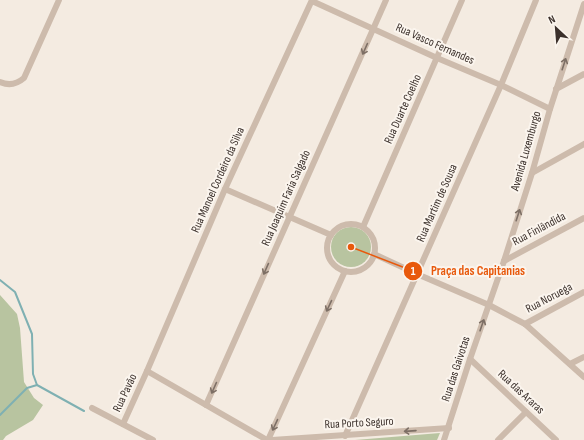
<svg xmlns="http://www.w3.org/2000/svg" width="584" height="440" font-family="'Sofia Sans Condensed',sans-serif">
	<rect width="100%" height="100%" fill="#f4ebe1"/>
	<g fill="#b8c4a0">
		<circle cx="351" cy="247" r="20"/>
		<polygon points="0,295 17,314 20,328 24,382 34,398 43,405 33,420 6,436 3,440 0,440"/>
		<polygon points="440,433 437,440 355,440"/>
	</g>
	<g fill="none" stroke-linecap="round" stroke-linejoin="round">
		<g stroke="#7fb0b2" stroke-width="2">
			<polyline points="0,280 15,292 32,334 33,374 37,385 84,411"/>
			<polyline points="0,415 27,388 37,385"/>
		</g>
		<g stroke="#cdbbac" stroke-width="6">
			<polyline points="312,1 437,58 501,85 550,109"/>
			<path d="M0 82C9 86 17 84 24 78L59 0"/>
			<polyline points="556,89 584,74"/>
			<polyline points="532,173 584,144"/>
			<polyline points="225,189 331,235"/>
			<circle cx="351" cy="248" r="24"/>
			<polyline points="363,227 462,0"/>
			<polyline points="374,254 417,274 489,305 525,324 584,377"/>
			<polyline points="504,261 584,218"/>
			<polyline points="525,324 584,292"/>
			<polyline points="470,359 556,440"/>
			<polyline points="570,364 584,357"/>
			<polyline points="147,371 267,440"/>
			<polyline points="206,405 386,0"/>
			<polyline points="92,408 153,440"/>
			<polyline points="123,424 147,371 225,189 312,0"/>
			<polyline points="345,436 501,85 536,0"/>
			<polyline points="268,440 345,271"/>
			<polyline points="272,440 449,428"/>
			<polyline points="444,440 470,359 504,261 532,173 550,109 584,4"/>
			<polyline points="498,440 526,412"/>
		</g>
	</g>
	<defs><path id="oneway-shaft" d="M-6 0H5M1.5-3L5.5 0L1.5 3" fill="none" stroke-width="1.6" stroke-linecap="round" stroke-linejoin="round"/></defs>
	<g stroke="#7d6f65">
		<use href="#oneway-shaft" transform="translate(365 49) rotate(114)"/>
		<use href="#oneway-shaft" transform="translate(564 64) rotate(-72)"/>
		<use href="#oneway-shaft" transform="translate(518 215) rotate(-72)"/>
		<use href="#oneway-shaft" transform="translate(266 269) rotate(114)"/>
		<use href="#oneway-shaft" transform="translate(329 306) rotate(115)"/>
		<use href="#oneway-shaft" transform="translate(482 325) rotate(-71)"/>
		<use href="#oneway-shaft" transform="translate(214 388) rotate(114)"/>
		<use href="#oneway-shaft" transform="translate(275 425) rotate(115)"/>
		<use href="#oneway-shaft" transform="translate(410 431) rotate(176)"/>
	</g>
	<g text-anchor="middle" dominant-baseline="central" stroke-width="4" stroke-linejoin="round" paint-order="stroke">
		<g font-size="12" fill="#3b302b" stroke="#fbf5ee">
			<text transform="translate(435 44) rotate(24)">Rua Vasco Fernandes</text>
			<text transform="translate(403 109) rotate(-66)">Rua Duarte Coelho</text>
			<text transform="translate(526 151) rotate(-74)">Avenida Luxemburgo</text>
			<text transform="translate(218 180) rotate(-66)">Rua Manoel Cordeiro da Silva</text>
			<text transform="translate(286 198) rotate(-66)">Rua Joaquim Faria Salgado</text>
			<text transform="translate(437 203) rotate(-66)">Rua Martim de Sousa</text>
			<text transform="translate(539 229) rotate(-28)">Rua Finlândida</text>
			<text transform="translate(549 298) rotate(-28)">Rua Noruega</text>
			<text transform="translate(456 369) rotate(-72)">Rua das Gaivotas</text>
			<text transform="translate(521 392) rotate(43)">Rua das Araras</text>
			<text transform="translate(125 393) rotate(-65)">Rua Pavão</text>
			<text transform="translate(359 423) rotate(-3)">Rua Porto Seguro</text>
		</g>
	</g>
	<path fill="none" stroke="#e8590c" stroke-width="1.5" d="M351 247L413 271"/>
	<g fill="#e8590c" stroke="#fbf5ee" stroke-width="1.5">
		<circle cx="351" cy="247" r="4"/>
		<circle cx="413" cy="271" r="10"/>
	</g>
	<g font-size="12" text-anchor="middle" font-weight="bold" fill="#fff">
		<text x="413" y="275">1</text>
	</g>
	<g font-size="13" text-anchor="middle" font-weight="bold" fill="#e8590c" stroke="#fbf5ee" stroke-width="4" stroke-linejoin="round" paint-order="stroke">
		<text x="478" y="275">Praça das Capitanias</text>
	</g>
	<g transform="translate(556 28) rotate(334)" stroke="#fbf5ee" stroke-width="3" paint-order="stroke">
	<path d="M0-3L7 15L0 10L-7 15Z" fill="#3b302b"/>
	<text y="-6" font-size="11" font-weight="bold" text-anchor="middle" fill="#3b302b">N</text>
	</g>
</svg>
